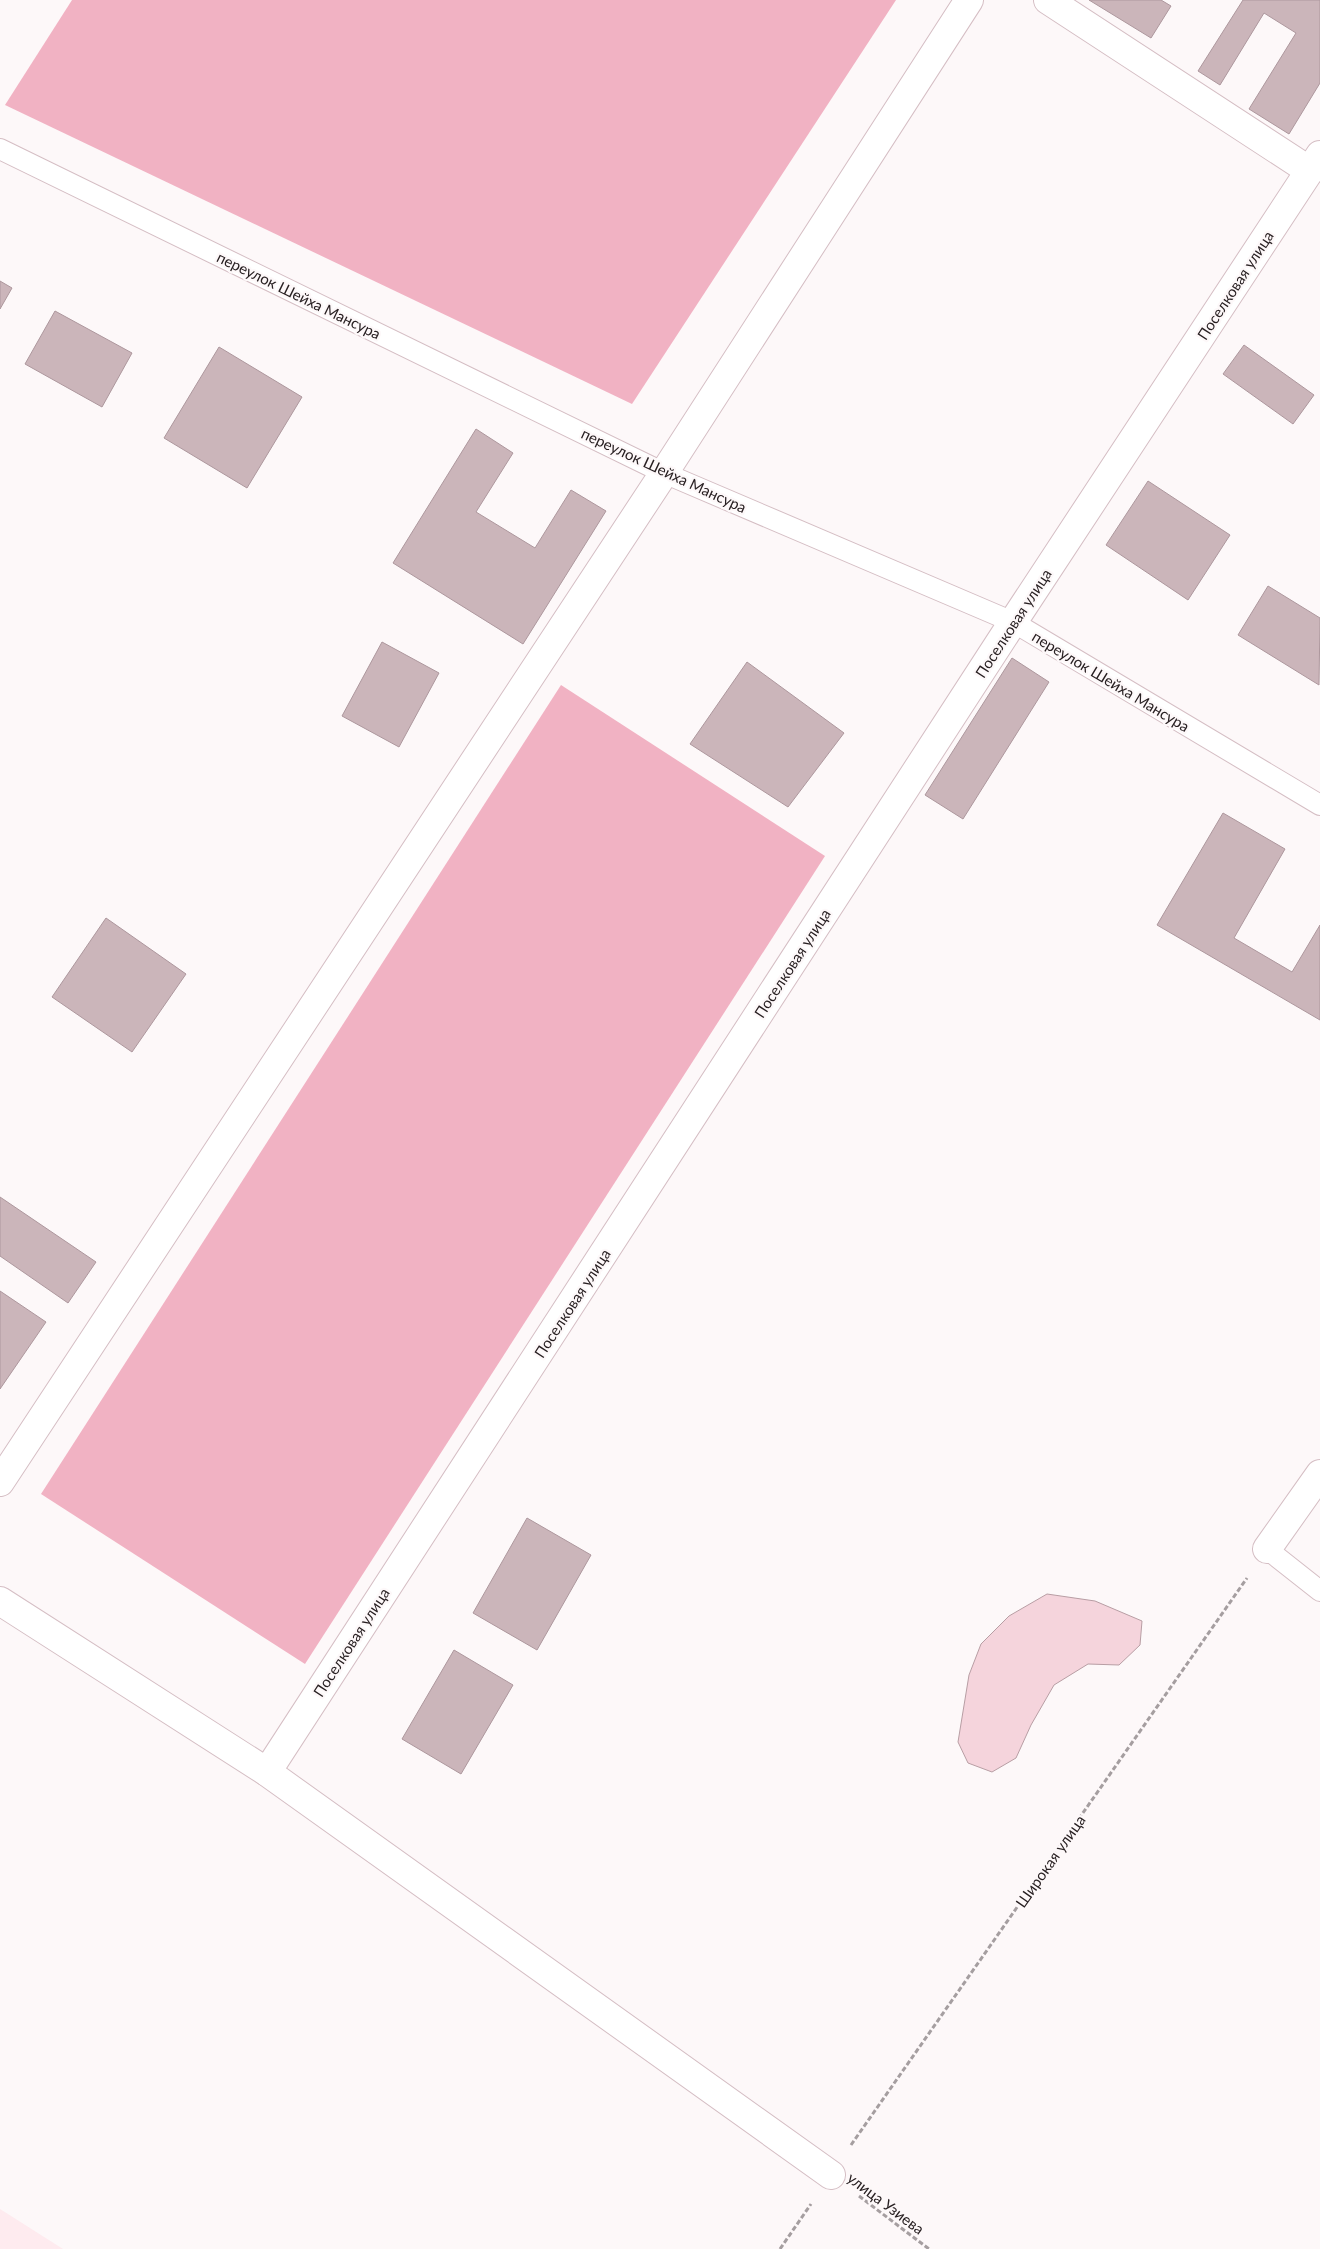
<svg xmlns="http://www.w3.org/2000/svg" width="1320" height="2249" font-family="Lato,sans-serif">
	<rect width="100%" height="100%" fill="#fdf8f9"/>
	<polygon fill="#feebef" points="0,2209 63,2249 0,2249"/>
	<g fill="#f1b2c3">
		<polygon points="72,0 896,0 632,404 5,105"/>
		<polygon points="561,685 825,856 305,1664 41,1494"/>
	</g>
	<polygon fill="#f5d4dc" stroke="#b89ea4" points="1047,1594 1095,1601 1142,1621 1140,1645 1119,1665 1088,1664 1054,1685 1031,1725 1016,1758 992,1772 968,1763 958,1742 969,1675 981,1644 1009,1616"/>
	<g fill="#cbb5ba" stroke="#ad979d">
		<polygon points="1089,0 1161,0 1171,6 1151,38"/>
		<polygon points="1243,0 1320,0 1320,83 1289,134 1249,109 1296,33 1264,13 1220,85 1198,71"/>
		<polygon points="0,281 12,288 0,309"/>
		<polygon points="55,311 132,353 102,407 25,364"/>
		<polygon points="1244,345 1314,395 1293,424 1223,374"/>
		<polygon points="219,347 302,397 247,488 164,438"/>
		<polygon points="476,429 513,453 476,512 535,548 571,490 606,511 523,644 393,563"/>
		<polygon points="1148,481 1230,535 1188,600 1106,545"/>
		<polygon points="1268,586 1320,618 1319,685 1238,635"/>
		<polygon points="382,642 439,673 399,747 342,716"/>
		<polygon points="1012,658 1049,682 963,819 925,795"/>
		<polygon points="747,662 844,733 788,807 690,744"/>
		<polygon points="1223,813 1285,849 1234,938 1292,972 1320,925 1320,1020 1157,925"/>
		<polygon points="106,918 186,974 132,1052 52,997"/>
		<polygon points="0,1197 96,1262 68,1303 0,1256"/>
		<polygon points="0,1291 46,1322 0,1389"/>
		<polygon points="527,1518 591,1555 537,1650 473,1613"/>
		<polygon points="454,1650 513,1685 461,1774 402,1739"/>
	</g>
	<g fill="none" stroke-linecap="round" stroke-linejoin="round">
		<defs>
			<g id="lane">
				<polyline points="0,149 664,473 1013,622 1320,805"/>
				<polyline points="1267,1549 1320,1591"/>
			</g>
			<g id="street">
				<polyline points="1048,0 1310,171"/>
				<polyline points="0,1482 664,473 969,0"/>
				<polyline points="1267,1549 1320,1474"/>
				<polyline points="0,1601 267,1772 831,2175"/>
				<polyline points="267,1772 1013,622 1320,155"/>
			</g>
		</defs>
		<use href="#lane" stroke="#d5bec4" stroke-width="22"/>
		<use href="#street" stroke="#d5bec4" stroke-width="30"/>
		<g stroke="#a59ea0" stroke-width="3" stroke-dasharray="5 2.5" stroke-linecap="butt">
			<polyline points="851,2145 1247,1578"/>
			<polyline points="859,2196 929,2249"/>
			<polyline points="780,2249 811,2204"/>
		</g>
		<use href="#lane" stroke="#fff" stroke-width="20"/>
		<use href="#street" stroke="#fff" stroke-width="28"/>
	</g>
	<g text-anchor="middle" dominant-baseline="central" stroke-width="4.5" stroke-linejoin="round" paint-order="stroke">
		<g font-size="15" fill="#282022" stroke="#fdf8f9">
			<text transform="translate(1235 285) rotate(-57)">Поселковая улица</text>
			<text transform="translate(299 295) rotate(26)">переулок Шейха Мансура</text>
			<text transform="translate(664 470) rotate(25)">переулок Шейха Мансура</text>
			<text transform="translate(1013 623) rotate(-57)">Поселковая улица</text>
			<text transform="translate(1111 681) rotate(31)">переулок Шейха Мансура</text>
			<text transform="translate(792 963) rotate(-57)">Поселковая улица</text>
			<text transform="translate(572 1303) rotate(-57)">Поселковая улица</text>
			<text transform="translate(351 1642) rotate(-57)">Поселковая улица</text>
			<text transform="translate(1050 1861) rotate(-55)">Широкая улица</text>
			<text transform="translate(886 2203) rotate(37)">улица Узиева</text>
		</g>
	</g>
</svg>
